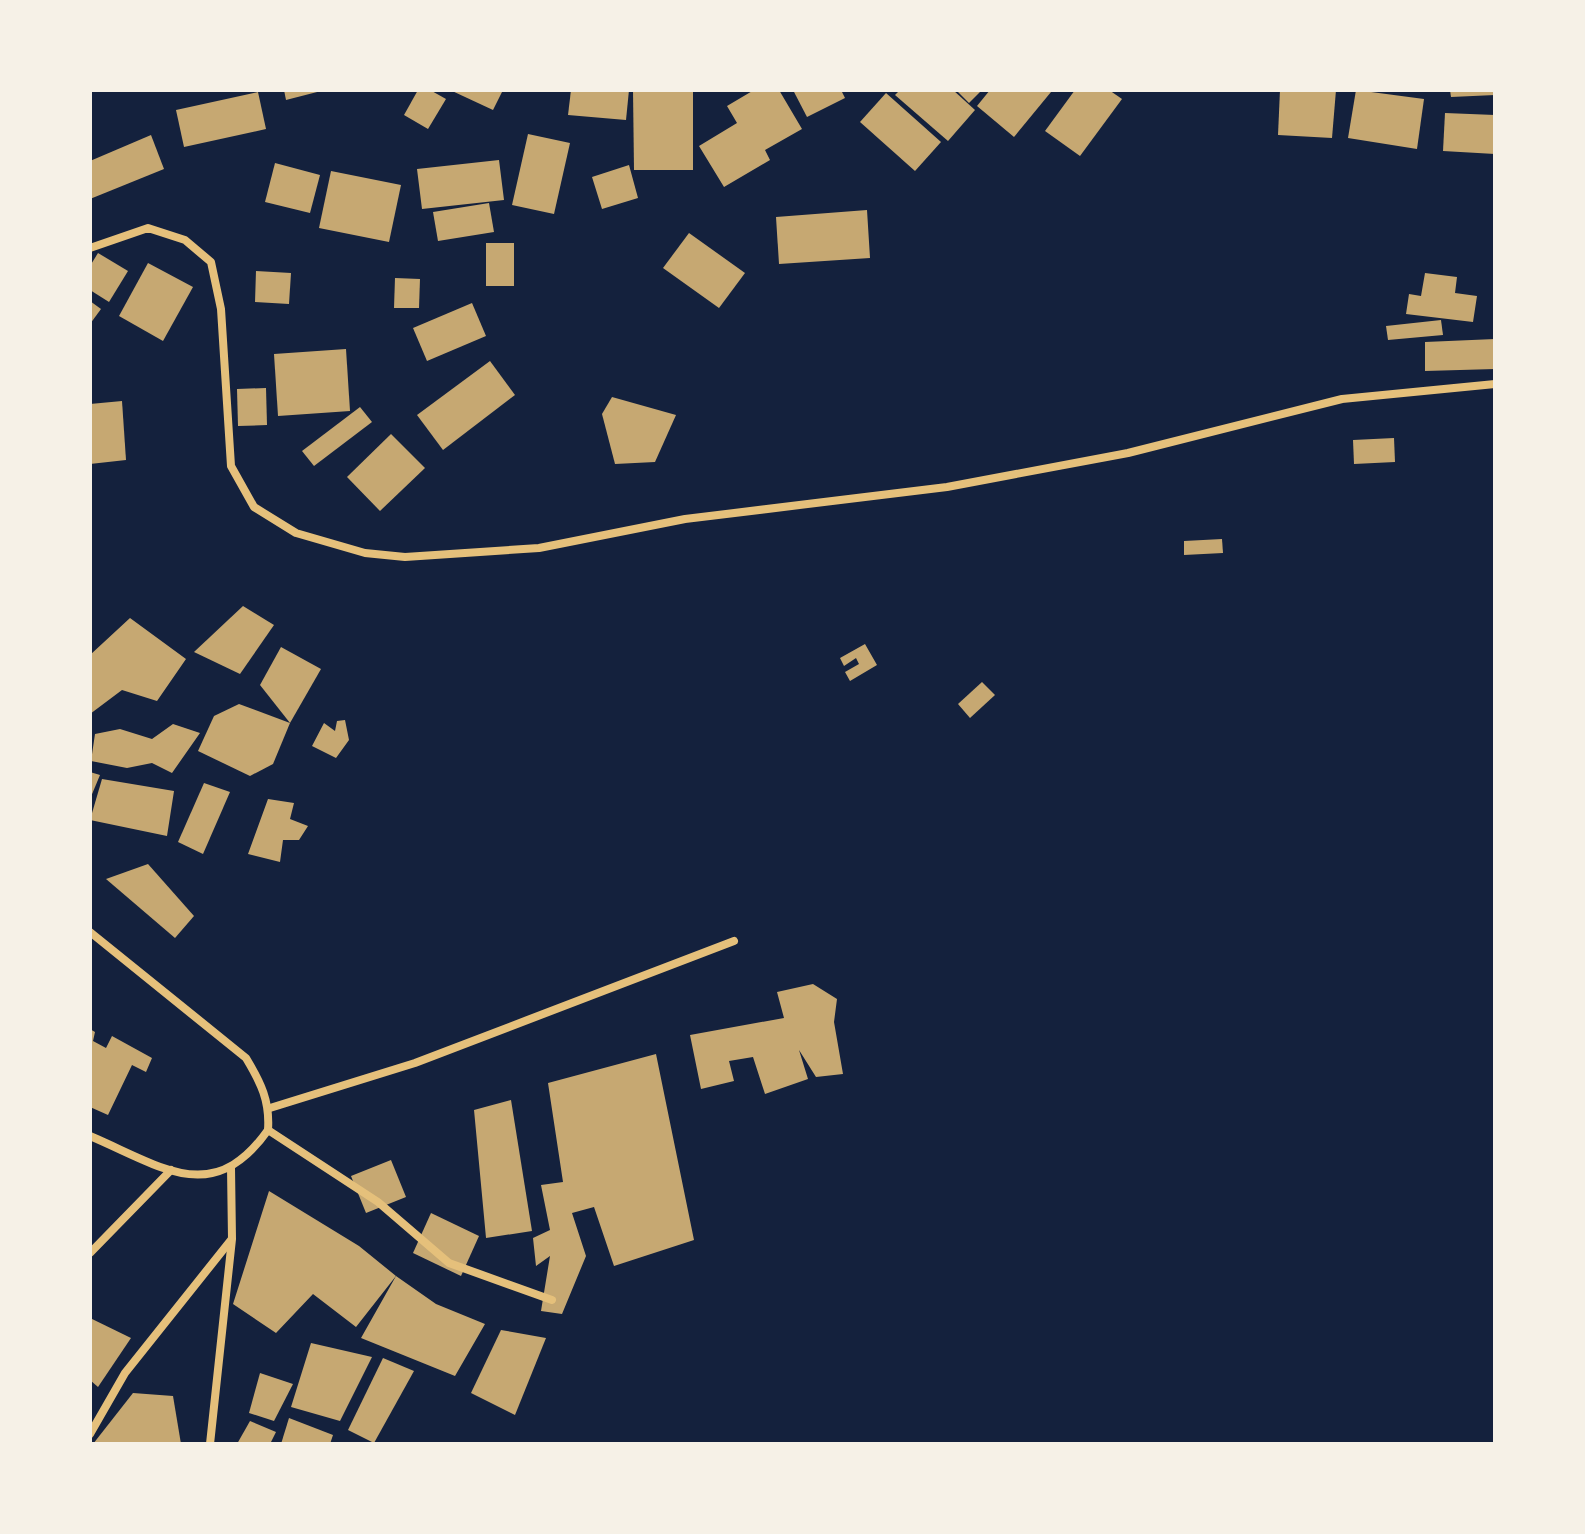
<svg xmlns="http://www.w3.org/2000/svg" width="1585" height="1534" font-family="'PT Serif',serif">
	<rect width="100%" height="100%" fill="#14213d"/>
	<g fill="#c6a872">
		<polygon points="284,90 320,90 321,91 286,100"/>
		<polygon points="418,90 430,90 446,99 428,129 404,115"/>
		<polygon points="450,90 503,90 493,110"/>
		<polygon points="571,90 629,90 626,120 568,115"/>
		<polygon points="633,90 693,90 693,170 634,170"/>
		<polygon points="754,90 779,90 802,129 765,150 770,160 724,187 699,146 737,123 727,106"/>
		<polygon points="793,90 841,90 845,98 807,117"/>
		<polygon points="900,90 953,90 975,110 948,141 895,95"/>
		<polygon points="956,90 982,90 969,103"/>
		<polygon points="990,90 1048,90 1051,92 1014,137 977,106"/>
		<polygon points="1075,90 1109,90 1122,99 1080,156 1045,131"/>
		<polygon points="1280,90 1336,90 1332,138 1278,135"/>
		<polygon points="1356,90 1424,99 1417,149 1348,138"/>
		<polygon points="1450,90 1495,90 1495,95 1451,97"/>
		<polygon points="258,92 266,129 184,147 176,110"/>
		<polygon points="886,93 941,142 915,171 860,122"/>
		<polygon points="1445,113 1495,115 1495,154 1443,151"/>
		<polygon points="528,134 570,143 554,214 512,205"/>
		<polygon points="151,135 164,169 90,199 90,161"/>
		<polygon points="499,160 504,200 422,209 417,169"/>
		<polygon points="275,163 320,175 310,213 265,202"/>
		<polygon points="629,165 638,198 602,209 592,177"/>
		<polygon points="331,171 401,185 389,242 319,228"/>
		<polygon points="489,203 494,232 438,241 433,212"/>
		<polygon points="867,210 870,258 779,264 776,217"/>
		<polygon points="689,233 745,273 719,308 663,268"/>
		<rect x="486" y="243" width="28" height="43"/>
		<polygon points="98,253 128,271 109,302 90,290 90,266"/>
		<polygon points="148,263 193,287 163,341 119,316"/>
		<polygon points="256,271 291,273 289,304 255,302"/>
		<polygon points="1425,273 1457,277 1455,293 1477,296 1473,322 1406,314 1409,294 1421,296"/>
		<polygon points="395,278 420,279 419,308 394,308"/>
		<polygon points="90,301 101,309 90,324"/>
		<polygon points="472,303 486,336 427,361 413,328"/>
		<polygon points="1441,320 1443,335 1388,340 1386,326"/>
		<polygon points="1495,339 1495,369 1425,371 1425,342"/>
		<polygon points="346,349 350,411 278,416 274,354"/>
		<polygon points="490,361 515,395 443,450 417,415"/>
		<polygon points="266,388 267,425 238,426 237,389"/>
		<polygon points="612,397 676,415 655,462 615,464 602,414"/>
		<polygon points="122,401 126,460 90,464 90,404"/>
		<polygon points="360,407 372,422 314,466 302,451"/>
		<polygon points="391,434 425,468 380,511 347,477"/>
		<polygon points="1394,438 1395,462 1354,464 1353,440"/>
		<polygon points="1222,539 1223,553 1184,555 1184,541"/>
		<polygon points="243,606 274,625 240,674 194,652"/>
		<polygon points="130,618 186,659 157,701 122,690 90,714 90,655"/>
		<polygon points="865,644 877,665 850,681 845,672 859,664 856,658 844,666 840,658"/>
		<polygon points="281,647 321,669 290,723 260,685"/>
		<polygon points="982,682 995,695 970,718 958,704"/>
		<polygon points="239,704 290,723 273,764 250,776 198,751 214,716"/>
		<polygon points="345,720 349,740 336,758 312,746 324,723 335,731 337,721"/>
		<polygon points="173,724 200,733 172,773 152,763 127,768 91,761 95,734 120,729 152,739"/>
		<polygon points="90,772 100,775 90,799"/>
		<polygon points="102,779 174,791 167,836 90,820"/>
		<polygon points="204,783 230,792 203,854 178,842"/>
		<polygon points="268,799 294,803 290,819 308,826 299,840 283,840 280,862 248,854"/>
		<polygon points="148,864 194,916 175,938 106,879"/>
		<polygon points="813,984 837,999 834,1022 843,1074 816,1077 799,1050 808,1079 765,1094 753,1057 729,1061 734,1081 701,1089 690,1035 784,1018 777,992"/>
		<polygon points="90,1029 95,1032 93,1041 106,1048 112,1036 152,1058 146,1072 132,1065 108,1115 90,1107"/>
		<polygon points="656,1054 694,1240 614,1266 594,1207 572,1213 586,1256 562,1314 541,1311 550,1256 536,1266 533,1238 550,1230 541,1185 563,1182 548,1083"/>
		<polygon points="511,1100 532,1231 486,1238 474,1110"/>
		<polygon points="391,1160 406,1197 366,1213 351,1176"/>
		<polygon points="269,1191 359,1246 396,1276 356,1327 313,1294 276,1333 233,1304"/>
		<polygon points="431,1213 479,1236 461,1276 413,1253"/>
		<polygon points="396,1276 436,1304 485,1324 455,1376 361,1338"/>
		<polygon points="90,1318 131,1338 98,1387 90,1380"/>
		<polygon points="501,1330 546,1338 515,1415 471,1393"/>
		<polygon points="311,1343 372,1357 340,1421 291,1407"/>
		<polygon points="383,1358 414,1371 374,1443 348,1430"/>
		<polygon points="260,1373 293,1384 274,1421 249,1413"/>
		<polygon points="133,1393 173,1396 181,1444 93,1444"/>
		<polygon points="289,1418 333,1435 330,1444 281,1444"/>
		<polygon points="250,1421 276,1432 270,1444 237,1444"/>
	</g>
	<g fill="none" stroke-linecap="round" stroke-linejoin="round">
		<g stroke="#e5c07b" stroke-width="8">
			<polyline points="90,248 148,228 185,240 211,262 221,309 231,466 254,507 296,533 365,553 405,557 539,548 685,519 947,487 1128,453 1342,399 1495,384"/>
			<path d="M90 932 246 1058C261 1083 270 1101 268 1130L378 1202 449 1263 552 1300"/>
			<polyline points="270,1108 415,1063 734,941"/>
			<path d="M90 1136C161 1166 213 1208 268 1130"/>
			<polyline points="90,1253 171,1170"/>
			<polyline points="90,1434 125,1373 231,1240"/>
			<polyline points="210,1444 232,1239 231,1168"/>
		</g>
	</g>
	<rect width="1585" height="1534" fill="none" stroke="#f6f1e7" stroke-width="184"/>
</svg>
